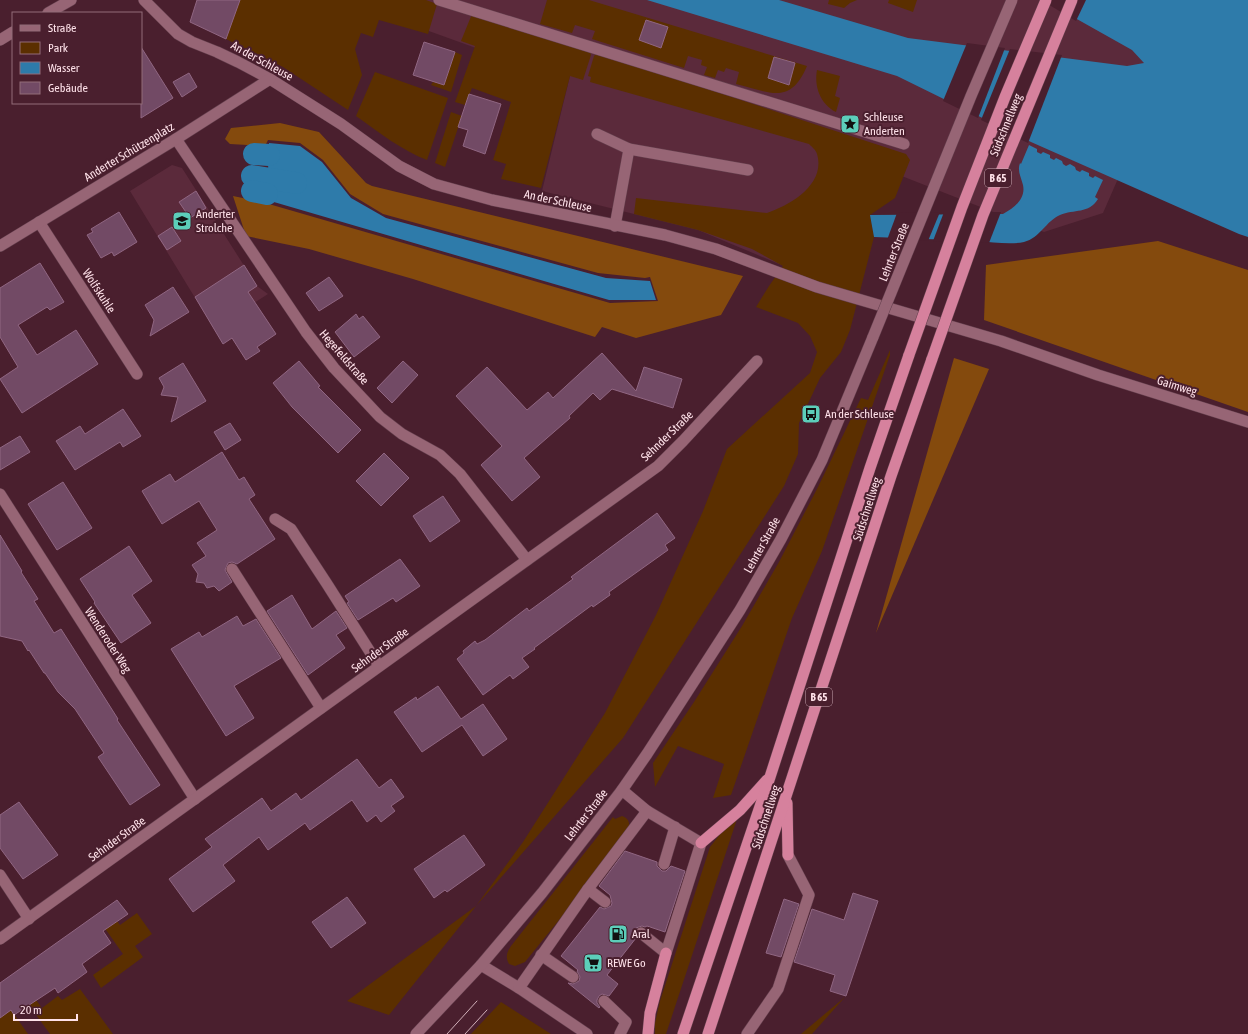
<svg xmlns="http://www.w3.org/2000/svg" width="1248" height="1034" font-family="'Asap Condensed',sans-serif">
	<rect width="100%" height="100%" fill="#4a1f2e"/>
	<g fill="#5b2a3b">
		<polygon points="343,0 1196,0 1103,213 1044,232 889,171 784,266 698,230 542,191 570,76 487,52"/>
		<polygon points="172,165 182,168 257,286 268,294 214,329 130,191"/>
	</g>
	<g fill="#5b2f00">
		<polygon points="240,0 426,0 437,4 428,34 379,20 373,37 361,33 355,49 362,75 348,110 283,67 226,39"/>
		<path d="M547 0H589L807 66C790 106 770 92 736 84L739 72 726 68 724 72 718 70 715 78 704 75 707 67 701 65 702 60 688 56 684 68 592 39 595 31 575 25 572 33 540 24Z"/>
		<polygon points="829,0 857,0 850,3 844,8 828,4"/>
		<polygon points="889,0 917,0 913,12 888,3"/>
		<polygon points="472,14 590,51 591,55 583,80 570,76 541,188 501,179 506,164 493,160 511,102 472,88 465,105 455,102 475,46 461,41"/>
		<polygon points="455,52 462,55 451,92 431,85 433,82 444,85"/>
		<path d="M597 53 906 154 910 160 895 198 870 215 874 237 850 330 841 352 820 378 799 423 798 454 784 486 623 738 476 906 389 1015 347 1001 476 906 523 842 605 713 656 615 703 511 727 449 810 373 817 352 810 336 798 323 756 307 769 286 783 266 752 249 698 230 634 214 636 198 767 213C791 205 826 184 817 154 816 150 812 147 809 144L590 82 591 77 588 76 594 56Z"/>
		<path d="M817 70 840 76 835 96 840 98 836 112C820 104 814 86 817 70Z"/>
		<path d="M375 72 448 98 427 160C403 151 378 132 356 116Z"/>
		<polygon points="451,112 462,116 445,167 435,163"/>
		<polygon points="890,350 890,355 822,551 792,618 731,795 713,798 724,764 678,746 655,787 653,763 694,702 742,626 779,562 818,487 861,398 868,400"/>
		<polygon points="737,813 739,813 666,1034 655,1034 655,1023 660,1001 710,847"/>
		<path d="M622 816C637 821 624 837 619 846L525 962 515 966 509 964C505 957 507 952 511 946L613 817 615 819Z"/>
		<polygon points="110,911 120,925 137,913 152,934 135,946 143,957 101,988 93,975 123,954 99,920"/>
		<polygon points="80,989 113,1034 50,1034 29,1005 36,1000 42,1008 58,996 62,1000"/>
		<polygon points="845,997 812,1034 801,1034"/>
		<polygon points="501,1002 551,1034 471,1034"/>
		<polygon points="11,1010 28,1034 0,1034 0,1018"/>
	</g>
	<g fill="#844a0d">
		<polygon points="280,123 319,132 366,183 372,186 743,276 721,315 636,338 602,327 595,337 413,279 309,249 246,236 233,196 262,202 610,303 658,301 650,277 645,278 598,273 383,214 350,194 323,160 300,143 268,140 265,146 230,144 225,139 231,128"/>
		<polygon points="1158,241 1248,270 1248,412 984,320 986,265"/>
		<polygon points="954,358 989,369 876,633"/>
	</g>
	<g fill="#2e7baa">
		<polygon points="647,0 779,0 908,38 1127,66 1144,63 1132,50 1043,0 1248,0 1248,237 1239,234 1031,142 897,76"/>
		<polygon points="269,143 300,146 322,162 351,198 386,218 606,278 650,281 656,300 609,300 267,200"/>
		<path d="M1029 145 1037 149V152L1041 154 1043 152 1050 155V158L1054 160 1056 158 1062 161 1063 164 1066 166 1070 164 1075 167 1076 170 1080 172 1082 170 1089 173V176L1093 178 1095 176 1103 180 1095 197 1098 199C1089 214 1074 209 1060 215 1046 221 1040 238 1024 242 1010 245 992 242 978 241 943 240 908 238 874 237L870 215 1003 214C1014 208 1026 199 1023 185 1021 177 1017 171 1020 163L1021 164Z"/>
	</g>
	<g fill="#4a1f2e">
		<polygon points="1041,0 1086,0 1076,21"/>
		<polygon points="967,43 1005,48 978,118 943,101"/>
		<polygon points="1010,49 1062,55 1028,143 981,120"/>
		<polygon points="940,212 928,241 887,240 897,213"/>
		<polygon points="944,212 1001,212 989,243 933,241"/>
	</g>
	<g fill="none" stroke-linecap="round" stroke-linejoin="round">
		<g stroke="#2e7baa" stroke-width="22">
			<polyline points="254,154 269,155"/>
			<polyline points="252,176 296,183"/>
			<polyline points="252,191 267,194"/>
		</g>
	</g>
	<g fill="#724a65" stroke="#906682">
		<polygon points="197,0 240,0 226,39 190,22"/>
		<polygon points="646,20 668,27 661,48 639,40"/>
		<polygon points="424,42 455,52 444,85 413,75"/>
		<polygon points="141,47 173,98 141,118"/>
		<polygon points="774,57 795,63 789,85 768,78"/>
		<polygon points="189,73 197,87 182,97 173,82"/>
		<polygon points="469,94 501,104 485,154 463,146 468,130 458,127"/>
		<polygon points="196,191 206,208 190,218 179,202"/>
		<polygon points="119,212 137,242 114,256 112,252 101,258 87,235 93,232 91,229"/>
		<polygon points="172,227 181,241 167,250 158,236"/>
		<polygon points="40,263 64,302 50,310 47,307 18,325 37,355 76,330 98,364 22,413 0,379 18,367 0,337 0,288"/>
		<polygon points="244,265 257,286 248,292 276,334 257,347 260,351 246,360 232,338 223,344 195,297"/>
		<polygon points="329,277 343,296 319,311 306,293"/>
		<polygon points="173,287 189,312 150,336 154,320 145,305"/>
		<polygon points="356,314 359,319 363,316 380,337 354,357 335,332"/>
		<polygon points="602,353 636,391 644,367 682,379 673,408 612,389 600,400 593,393 569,416 570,418 524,458 540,477 512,501 481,465 502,446 456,396 487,367 527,410 548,392 553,398"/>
		<polygon points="299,361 320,386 318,387 361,430 338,453 292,407 273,383"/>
		<polygon points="403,361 418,375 392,403 377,388"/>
		<polygon points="183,363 206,401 171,422 178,397 161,395 164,387 159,378"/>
		<polygon points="123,409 141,436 123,447 120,442 75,470 56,441 80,426 85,434"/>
		<polygon points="230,423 241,440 225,450 214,432"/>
		<polygon points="20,436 30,452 0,470 0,448"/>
		<polygon points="222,452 239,480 244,477 255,495 249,499 275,539 237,564 232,562 228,563 225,570 232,582 219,591 214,586 207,588 204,583 196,582 198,574 192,565 206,556 197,543 217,530 199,501 162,524 142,491 170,474 175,482"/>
		<polygon points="384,453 409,478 381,506 356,481"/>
		<polygon points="63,482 92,528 57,550 28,504"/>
		<polygon points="443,496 460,521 430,542 413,516"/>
		<polygon points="657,513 675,538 665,545 668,550 609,592 610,595 593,607 592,605 534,648 535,649 522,658 529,667 513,679 510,675 483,695 457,659 464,653 463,651 475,641 477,644 485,640 527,608 529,611 573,579 571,577"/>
		<polygon points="0,535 22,571 21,572 38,599 34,601 54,633 61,629 118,719 117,720 160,785 130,805 98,757 104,753 75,709 58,692 45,673 44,673 29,650 28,651 22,641 0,636"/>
		<polygon points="129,546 152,581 132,595 151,623 121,643 94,603 95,602 80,579"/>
		<polygon points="400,559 420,586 396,602 393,598 358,620 347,603 349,602 345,596"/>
		<polygon points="292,595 312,629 336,611 347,628 336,635 345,648 308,675 267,611"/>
		<polygon points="237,616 243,626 256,619 281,658 234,686 254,718 226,736 171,649 199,632 202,637"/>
		<polygon points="438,686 461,719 483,704 507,739 483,756 462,725 422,752 394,712 416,697 417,700"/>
		<polygon points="357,759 379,788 391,779 404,797 391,806 395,811 381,822 376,815 367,822 352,800 310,830 305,823 268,850 259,837 223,865 235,881 193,912 169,879 212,847 205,839 262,798 271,811 296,793 301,800"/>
		<polygon points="19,802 58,855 23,879 0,848 0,815"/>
		<polygon points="464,835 485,865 447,892 445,890 434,898 414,869"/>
		<polygon points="625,851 657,862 657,866 662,871 666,871 671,866 685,871 665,932 647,926 645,927 642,926 636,928 634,932 636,938 607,975 618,984 609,996 602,994 599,996 597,1000 597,1003 600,1007 599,1008 568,983 573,984 579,981 580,977 577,971 578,970 561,956 600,907 604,909 611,906 612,903 610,895 599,886"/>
		<polygon points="853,893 878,901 846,996 830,991 835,975 794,962 812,909 844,920"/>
		<polygon points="347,897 366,923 331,948 312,922"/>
		<polygon points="784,899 799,904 781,957 766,953"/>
		<polygon points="117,900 128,914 103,931 111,943 82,964 87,972 58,993 55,988 14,1015 11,1010 0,1018 0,983"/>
	</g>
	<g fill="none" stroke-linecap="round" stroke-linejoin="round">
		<defs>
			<g id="service">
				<polyline points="439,0 904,144"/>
				<polyline points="597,134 629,149 748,170"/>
				<polyline points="615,226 629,149"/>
				<polyline points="275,519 291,529 327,584 379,666"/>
				<polyline points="232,569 321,708"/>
				<polyline points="622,790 647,811 701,843 666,953 641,933"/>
				<polyline points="664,864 675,827"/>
				<polyline points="0,875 29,919"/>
				<polyline points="588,889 605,902"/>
				<polyline points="541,955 573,977"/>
				<polyline points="481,965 519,988 587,1034"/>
				<polyline points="519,988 588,889 647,811"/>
				<polyline points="604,1001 626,1022 620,1034"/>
				<polyline points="747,1034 778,989 809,895 788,855"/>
			</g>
			<g id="minor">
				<polyline points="144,0 178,34 192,42 217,52 238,62 270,79 341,124 399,166 434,184 492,200 665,235 716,249 817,287 1001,341 1098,375 1248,422"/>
				<polyline points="48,13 71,0"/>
				<polyline points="0,40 13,32"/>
				<polyline points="176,139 306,332 334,368 380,417 402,434 440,455 460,474 527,560"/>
				<polyline points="39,222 137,374"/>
				<polyline points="0,246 176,139 270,79"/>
				<polyline points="0,494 195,799"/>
				<polyline points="0,939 658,466 683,441 757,361"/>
			</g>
			<polyline id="secondary" points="416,1034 481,965 542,893 622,790 647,754 740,610 781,539 822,460 873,337"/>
			<g id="trunk">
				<polyline points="787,803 788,855"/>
				<polyline points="701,843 740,810 767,780"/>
				<polyline points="648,1034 650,1013 666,953"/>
				<polyline points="683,1034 770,777 870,468 909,355"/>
				<polyline points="708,1034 891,476 932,359"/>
			</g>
		</defs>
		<use href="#service" stroke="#643f4d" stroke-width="12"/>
		<use href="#minor" stroke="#643f4d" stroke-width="12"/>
		<use href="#secondary" stroke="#643f4d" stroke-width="12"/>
		<use href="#trunk" stroke="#643f4d" stroke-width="12"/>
		<use href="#service" stroke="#976575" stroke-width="11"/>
		<use href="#minor" stroke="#976575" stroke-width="11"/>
		<use href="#secondary" stroke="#976575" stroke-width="11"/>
		<use href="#trunk" stroke="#d6819d" stroke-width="11"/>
		<g stroke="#d0b0b9" stroke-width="1">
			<polyline points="447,1034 477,1001"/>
			<polyline points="465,1034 487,1010"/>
		</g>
		<defs>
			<polyline id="secondary-bridge" points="873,337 971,96 1012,0"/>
			<g id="trunk-bridge">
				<polyline points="909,355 962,207 1005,97 1046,0"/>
				<polyline points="932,359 983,215 1072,0"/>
			</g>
		</defs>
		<use href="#secondary-bridge" stroke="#643f4d" stroke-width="12" stroke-linecap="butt"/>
		<use href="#trunk-bridge" stroke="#643f4d" stroke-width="12" stroke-linecap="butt"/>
		<use href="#secondary-bridge" stroke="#976575" stroke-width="11"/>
		<use href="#trunk-bridge" stroke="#d6819d" stroke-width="11"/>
	</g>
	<defs>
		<symbol id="sight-square" viewBox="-11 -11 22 22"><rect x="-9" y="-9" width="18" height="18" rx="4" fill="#5cceba" stroke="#4a1f2e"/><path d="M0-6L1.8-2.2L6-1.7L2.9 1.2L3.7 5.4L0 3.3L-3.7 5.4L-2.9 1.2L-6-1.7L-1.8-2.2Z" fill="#111"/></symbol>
		<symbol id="school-square" viewBox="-11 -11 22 22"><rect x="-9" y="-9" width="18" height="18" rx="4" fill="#5cceba" stroke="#4a1f2e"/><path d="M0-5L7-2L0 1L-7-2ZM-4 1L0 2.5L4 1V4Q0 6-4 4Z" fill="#111"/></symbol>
		<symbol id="bus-square" viewBox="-11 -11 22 22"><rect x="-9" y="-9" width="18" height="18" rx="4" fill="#5cceba" stroke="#4a1f2e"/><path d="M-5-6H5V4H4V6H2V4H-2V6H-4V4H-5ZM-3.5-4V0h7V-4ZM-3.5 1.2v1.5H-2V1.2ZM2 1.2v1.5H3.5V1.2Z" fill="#111"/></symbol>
		<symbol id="fuel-square" viewBox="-11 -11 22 22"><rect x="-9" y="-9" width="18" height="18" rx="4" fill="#5cceba" stroke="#4a1f2e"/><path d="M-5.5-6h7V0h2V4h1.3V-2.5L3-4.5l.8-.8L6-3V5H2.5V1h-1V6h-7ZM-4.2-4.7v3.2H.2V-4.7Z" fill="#111"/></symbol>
		<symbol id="supermarket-square" viewBox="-11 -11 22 22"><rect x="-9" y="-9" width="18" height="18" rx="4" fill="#5cceba" stroke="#4a1f2e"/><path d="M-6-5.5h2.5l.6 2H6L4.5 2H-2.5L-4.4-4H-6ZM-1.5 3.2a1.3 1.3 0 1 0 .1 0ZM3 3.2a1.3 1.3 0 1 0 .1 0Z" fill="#111"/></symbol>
	</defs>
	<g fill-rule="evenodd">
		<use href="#sight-square" x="839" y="113" width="22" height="22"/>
		<use href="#school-square" x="171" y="210" width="22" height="22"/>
		<use href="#bus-square" x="800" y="403" width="22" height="22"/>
		<use href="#fuel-square" x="607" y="923" width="22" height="22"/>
		<use href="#supermarket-square" x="582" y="952" width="22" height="22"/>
	</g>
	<g text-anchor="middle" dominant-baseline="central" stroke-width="4" stroke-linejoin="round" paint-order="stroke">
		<g fill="#4a1f2e" stroke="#c9a8b2" stroke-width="1">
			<rect x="985" y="169" width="26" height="18" rx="3"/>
			<rect x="806" y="688" width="26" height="18" rx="3"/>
		</g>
		<g font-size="11" font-weight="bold" fill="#ffe2ea">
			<text x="998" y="178">B 65</text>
			<text x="819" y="697">B 65</text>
		</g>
		<g font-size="12" fill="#ffe2ea" stroke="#4a1f2e">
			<text transform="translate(262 61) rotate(29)">An der Schleuse</text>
			<text transform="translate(1006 125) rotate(-68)">Südschnellweg</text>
			<text transform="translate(129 152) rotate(-31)">Anderter Schützenplatz</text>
			<text transform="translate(558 201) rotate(12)">An der Schleuse</text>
			<text transform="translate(894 252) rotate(-68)">Lehrter Straße</text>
			<text transform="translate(99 291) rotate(57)">Wolfskuhle</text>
			<text transform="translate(344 357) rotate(49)">Hegefeldstraße</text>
			<text transform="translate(1177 386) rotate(17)">Gaimweg</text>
			<text transform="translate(667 436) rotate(-44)">Sehnder Straße</text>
			<text transform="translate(867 509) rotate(-72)">Südschnellweg</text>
			<text transform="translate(762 545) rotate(-61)">Lehrter Straße</text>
			<text transform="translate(108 640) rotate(57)">Wenderoder Weg</text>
			<text transform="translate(380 650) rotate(-36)">Sehnder Straße</text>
			<text transform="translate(586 815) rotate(-52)">Lehrter Straße</text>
			<text transform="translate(766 817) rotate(-72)">Südschnellweg</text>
			<text transform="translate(117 839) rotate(-36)">Sehnder Straße</text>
		</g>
		<g font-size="12" fill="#ffe2ea" stroke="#4a1f2e" text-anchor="start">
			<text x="864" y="117">Schleuse<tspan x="864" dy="14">Anderten</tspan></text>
			<text x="196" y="214">Anderter<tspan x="196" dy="14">Strolche</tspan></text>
			<text x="825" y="414">An der Schleuse</text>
			<text x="632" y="934">Aral</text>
			<text x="607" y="963">REWE Go</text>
		</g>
	</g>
	<rect x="12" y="12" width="130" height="92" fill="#4a1f2e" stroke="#926d79"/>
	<rect x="20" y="25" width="20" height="6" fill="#976575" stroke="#926d79"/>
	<text x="48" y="32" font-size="12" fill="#ffe2ea">Straße</text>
	<rect x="20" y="42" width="20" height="12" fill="#5b2f00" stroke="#926d79"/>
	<text x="48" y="52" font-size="12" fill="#ffe2ea">Park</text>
	<rect x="20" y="62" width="20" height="12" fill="#2e7baa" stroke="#926d79"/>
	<text x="48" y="72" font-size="12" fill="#ffe2ea">Wasser</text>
	<rect x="20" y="82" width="20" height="12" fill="#724a65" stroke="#926d79"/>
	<text x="48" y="92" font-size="12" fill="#ffe2ea">Gebäude</text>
	<path d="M14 1014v6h63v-6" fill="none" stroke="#ffe2ea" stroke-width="2"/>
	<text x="20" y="1014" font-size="12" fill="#ffe2ea" stroke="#4a1f2e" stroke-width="3" paint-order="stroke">20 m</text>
</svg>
